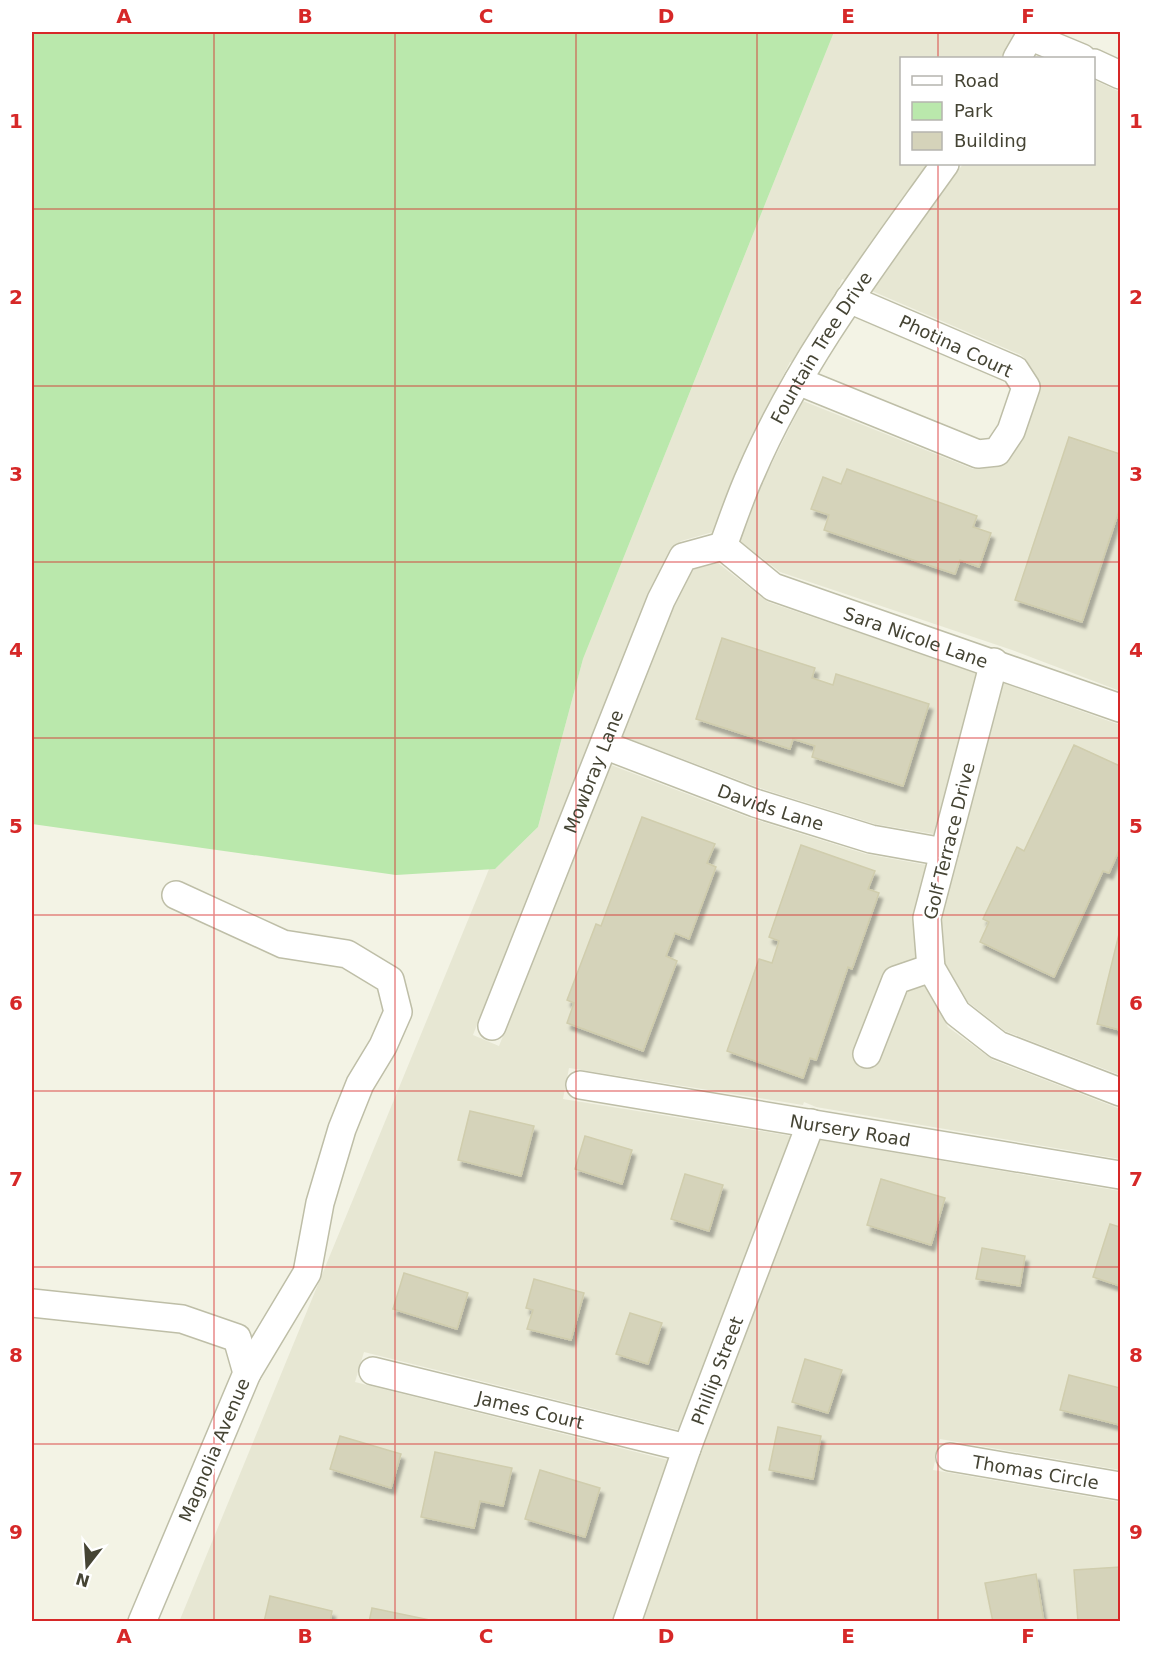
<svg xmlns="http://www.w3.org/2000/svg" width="1152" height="1653" font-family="'DejaVu Sans',sans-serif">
	<defs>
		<filter id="shadow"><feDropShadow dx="3.5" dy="6" stdDeviation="1.5" flood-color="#0004"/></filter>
	</defs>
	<rect width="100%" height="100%" fill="#f3f3e5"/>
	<g fill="#e7e7d3">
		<polygon points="834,32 1016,32 1001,58 902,58 902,164 928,164 845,280 842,279 837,292 792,362 790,362 739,465 713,532 681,541 671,550 649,593 473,1035 499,1046 611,765 750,818 866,854 926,865 913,921 917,971 948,1027 993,1060 1120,1109 1120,1159 816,1107 804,1102 803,1105 569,1068 563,1099 791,1136 679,1430 364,1352 355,1382 668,1460 612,1621 179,1622 489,869 496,868 538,827 583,659"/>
		<polygon points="1094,80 1120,92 1120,691 1012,650 780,572 740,541 764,479 803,401 973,469 998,467 1009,460 1022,440 1039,392 1038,378 1027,361 1021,355 872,291 963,164 1094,164"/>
		<polygon points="718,563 768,602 977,673 934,834 875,824 760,788 622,736 674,606 692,570"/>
		<polygon points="1003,683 1120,725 1120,1075 1005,1031 968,1002 945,963 941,918"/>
		<polygon points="819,1140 1120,1191 1120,1470 940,1439 933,1470 1120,1502 1120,1621 642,1622 700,1452"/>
	</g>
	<polygon fill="#bae8ac" points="32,32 834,32 583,659 538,827 495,869 396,875 32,824"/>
	<g fill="#d5d3ba" stroke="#d0cdad" stroke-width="1.5" filter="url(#shadow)">
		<polygon points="1069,437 1120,454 1120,508 1082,622 1015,600"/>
		<polygon points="847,469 977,516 973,527 991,533 979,567 960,560 955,574 824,530 829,515 811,509 823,477 841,484"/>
		<polygon points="722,638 815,668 812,678 833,685 836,674 929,704 903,786 812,757 815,746 793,739 790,749 696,719"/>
		<polygon points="1074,745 1120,766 1120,848 1109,873 1103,871 1054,977 980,942 989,922 983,919 1017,847 1024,851"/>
		<polygon points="642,817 715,844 707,863 716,867 689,939 675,933 666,956 677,961 643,1051 567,1023 574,1003 567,1000 596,924 601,926"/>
		<polygon points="801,845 875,871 868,889 879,893 852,969 848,967 816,1060 810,1058 803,1078 727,1051 759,959 772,963 779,941 769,937"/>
		<polygon points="1119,934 1120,935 1120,1030 1097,1024"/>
		<polygon points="470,1111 534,1126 521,1176 458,1160"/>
		<polygon points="585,1136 632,1150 622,1184 575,1169"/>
		<polygon points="685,1174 723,1185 709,1231 671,1219"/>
		<polygon points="881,1179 945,1198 931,1245 867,1225"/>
		<polygon points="1110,1224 1120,1227 1120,1286 1093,1277"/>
		<polygon points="982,1248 1025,1256 1020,1286 976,1279"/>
		<polygon points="404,1273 468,1293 457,1329 393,1309"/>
		<polygon points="534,1279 584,1293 571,1340 527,1329 533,1310 526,1308"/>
		<polygon points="630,1313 662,1323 648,1364 616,1354"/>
		<polygon points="805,1359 842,1370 828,1413 792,1402"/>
		<polygon points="1069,1375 1120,1388 1120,1425 1060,1410"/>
		<polygon points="778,1427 821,1436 813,1479 769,1470"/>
		<polygon points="340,1436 401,1454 391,1488 330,1469"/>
		<polygon points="435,1452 512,1468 503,1506 480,1501 474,1528 421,1517"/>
		<polygon points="540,1470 600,1488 585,1537 525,1519"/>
		<polygon points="1120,1567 1120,1622 1078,1622 1074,1570"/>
		<polygon points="1036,1574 1044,1622 993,1622 985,1583"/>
		<polygon points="270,1596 332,1611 330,1622 264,1622"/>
		<polygon points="372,1608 435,1621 435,1622 369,1622"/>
	</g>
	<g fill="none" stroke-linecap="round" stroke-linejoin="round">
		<defs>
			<g id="minor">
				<polyline points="1029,36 1082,58"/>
				<polyline points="1017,58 1032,32"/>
				<polyline points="1094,63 1120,75"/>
				<polyline points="798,381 978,454 997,452 1011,431 1026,387 1015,370 849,299"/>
				<path id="s1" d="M723 546C732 522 740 497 751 473 799 361 875 262 945 164"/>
				<path id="s2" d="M723 546 773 587 1120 708"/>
				<polyline points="994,662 927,918 931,968 957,1013 998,1045 1120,1092"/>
				<path id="s3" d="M604 745 755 803 871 839 944 852"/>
				<polyline points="176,895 283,944 347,954 390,980 398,1012 383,1046 360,1084 342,1129 320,1203 307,1273 247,1373"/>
				<path id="s4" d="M492 1026 661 600 683 557 723 546"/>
				<polyline points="867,1054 896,980 931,968"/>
				<path id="s5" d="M580 1085 1120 1175"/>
				<polyline points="32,1303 182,1319 237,1338 247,1373 142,1622"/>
				<path id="s6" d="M373 1371 687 1448"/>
				<path id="s7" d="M950 1457 1120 1486"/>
				<path id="s8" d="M627 1622 687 1448 811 1123"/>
			</g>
		</defs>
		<use href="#minor" stroke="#bebea7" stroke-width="30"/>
		<use href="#minor" stroke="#fff" stroke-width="27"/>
	</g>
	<path fill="none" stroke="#d62828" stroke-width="1.5" stroke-opacity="0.55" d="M214 32V1622M395 32V1622M576 32V1622M757 32V1622M938 32V58M938 164V1622M32 209H1120M32 386H1120M32 562H1120M32 738H1120M32 915H1120M32 1091H1120M32 1267H1120M32 1444H1120"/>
	<g text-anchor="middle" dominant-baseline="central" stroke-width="5" stroke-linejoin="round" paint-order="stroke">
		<g font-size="18" fill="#454434" stroke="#fff">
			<text transform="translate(956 346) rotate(25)">Photina Court</text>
			<text stroke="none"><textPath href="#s1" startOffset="222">Fountain Tree Drive</textPath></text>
			<text stroke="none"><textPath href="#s2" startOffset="216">Sara Nicole Lane</textPath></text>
			<text stroke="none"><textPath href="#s4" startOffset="274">Mowbray Lane</textPath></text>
			<text stroke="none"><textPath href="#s3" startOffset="178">Davids Lane</textPath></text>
			<text transform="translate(949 841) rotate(-76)">Golf Terrace Drive</text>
			<text stroke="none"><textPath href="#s5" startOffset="274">Nursery Road</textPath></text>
			<text stroke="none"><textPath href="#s8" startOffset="267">Phillip Street</textPath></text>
			<text stroke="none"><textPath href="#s6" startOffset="162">James Court</textPath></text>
			<text transform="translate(214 1450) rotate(-67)">Magnolia Avenue</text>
			<text stroke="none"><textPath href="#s7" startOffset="87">Thomas Circle</textPath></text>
		</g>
	</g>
	<rect width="1152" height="1653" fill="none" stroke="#ffffff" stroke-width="66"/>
	<rect x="900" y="57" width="195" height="108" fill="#ffffff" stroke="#b5b4ae" stroke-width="1.5"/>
	<rect x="912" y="76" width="30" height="9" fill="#ffffff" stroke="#b5b4ae" stroke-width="1.5"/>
	<text x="954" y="87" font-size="18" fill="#454434">Road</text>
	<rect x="912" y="102" width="30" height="18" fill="#bae8ac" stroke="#b5b4ae" stroke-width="1.5"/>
	<text x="954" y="117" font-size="18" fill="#454434">Park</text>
	<rect x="912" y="132" width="30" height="18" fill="#d5d3ba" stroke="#b5b4ae" stroke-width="1.5"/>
	<text x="954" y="147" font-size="18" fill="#454434">Building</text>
	<g transform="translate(87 1566) rotate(197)" stroke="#ffffff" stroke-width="4.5" paint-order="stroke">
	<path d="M0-4.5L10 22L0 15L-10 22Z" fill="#454434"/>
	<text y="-9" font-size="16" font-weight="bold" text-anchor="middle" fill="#454434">N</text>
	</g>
	<rect x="33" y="33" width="1086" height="1587" fill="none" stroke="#d62828" stroke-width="2"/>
	<g font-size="20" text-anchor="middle" font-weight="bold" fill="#d62828">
		<text x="124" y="23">A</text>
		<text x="305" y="23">B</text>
		<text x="486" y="23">C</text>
		<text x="666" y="23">D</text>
		<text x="848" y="23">E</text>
		<text x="1028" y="23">F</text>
		<text x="16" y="128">1</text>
		<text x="1136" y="128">1</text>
		<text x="16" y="304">2</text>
		<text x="1136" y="304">2</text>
		<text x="16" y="481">3</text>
		<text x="1136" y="481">3</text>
		<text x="16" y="657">4</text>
		<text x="1136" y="657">4</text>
		<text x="16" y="833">5</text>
		<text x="1136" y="833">5</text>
		<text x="16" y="1010">6</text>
		<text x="1136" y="1010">6</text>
		<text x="16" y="1186">7</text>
		<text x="1136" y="1186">7</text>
		<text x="16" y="1362">8</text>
		<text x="1136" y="1362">8</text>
		<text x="16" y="1539">9</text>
		<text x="1136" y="1539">9</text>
		<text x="124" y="1643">A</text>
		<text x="305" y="1643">B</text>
		<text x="486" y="1643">C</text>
		<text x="666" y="1643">D</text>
		<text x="848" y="1643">E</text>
		<text x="1028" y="1643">F</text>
	</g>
</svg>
